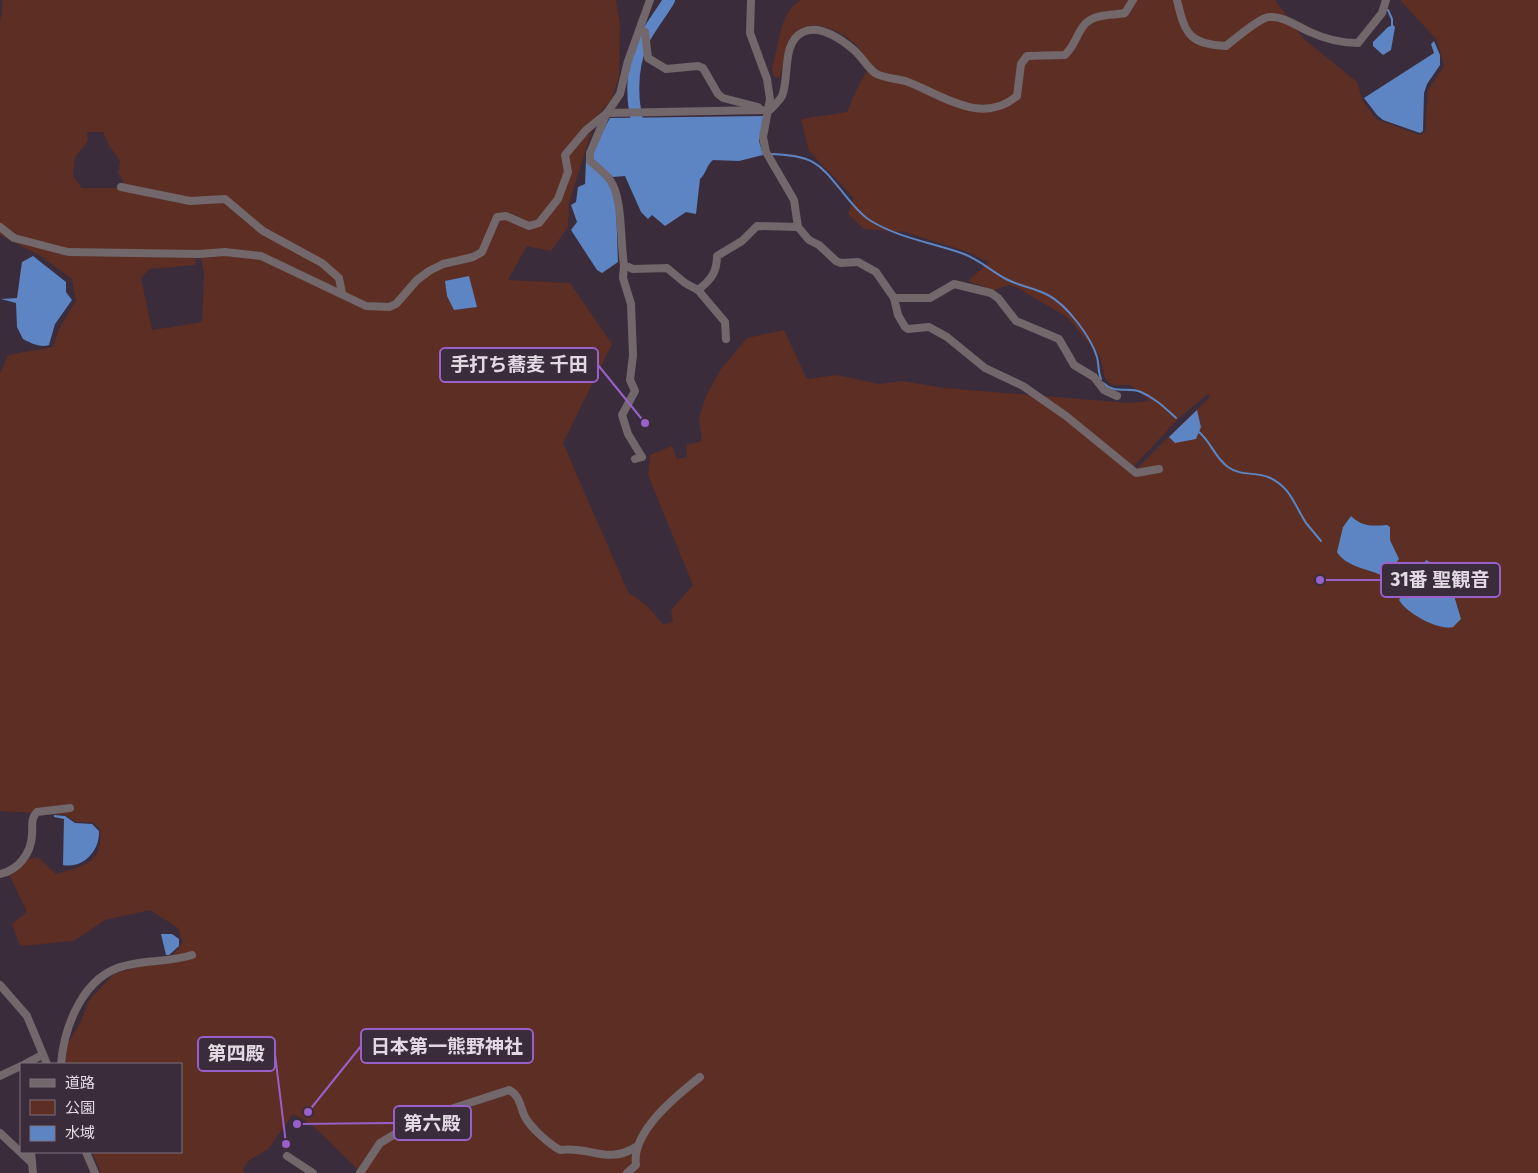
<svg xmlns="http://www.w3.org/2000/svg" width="1538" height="1173" font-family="'Fira Sans','Noto Sans JP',sans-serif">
	<rect width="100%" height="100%" fill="#3b2c3b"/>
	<path fill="#5c2e24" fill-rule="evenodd" d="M3 0H616L620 24 619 76 612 99 596 117 569 203 568 227 551 251 527 246 508 280 570 283 612 344 563 443 628 592 646 605 664 625 673 621 671 610 693 585 648 475 650 455 672 446 677 459 687 457 686 445 702 441 699 419 705 398 721 369 747 338 784 330 807 379 837 375 879 384 903 381 944 388 1129 403 1150 401 1130 385H1112L1105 378 1100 357 1068 318 1018 288 1009 285 994 290 968 281 989 262 965 251 905 232 864 229 848 214 854 198 809 151 801 119 847 112C851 102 855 93 860 83 862 79 866 74 867 70 873 46 818 12 798 31 787 42 784 62 780 77L776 78C770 70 773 64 775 56 781 34 780 15 800 0H1275L1304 39 1357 82 1363 101 1376 119 1420 135 1425 132 1428 90 1444 66 1437 40 1400 0H1538V1173H361L311 1124 293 1114 268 1149 248 1161 243 1170 245 1173H101L92 1152H181V1064H65L66 1047 81 1021 89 1000 114 974 171 957 183 942 178 928 150 910 105 920 74 941 20 946 12 924 27 912 9 874 28 859 38 857 56 874C83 866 104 864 100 829L93 822H77L65 815 0 811V374L8 355 53 347 59 329 76 301 72 279 39 255 0 235V23ZM87 132H103L108 144 120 161 118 173 124 182 116 188H82L73 176 75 157 88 141ZM196 257 201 258 204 275 202 322 152 330 141 278 149 269 195 265ZM1208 394 1210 397 1136 469 1133 467 1180 417ZM1351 516C1363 527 1371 526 1387 525L1390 540 1397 555 1381 575 1347 562 1343 527ZM1424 562 1445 566 1453 577V592L1460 615 1426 621 1401 603 1399 600Z"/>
	<g fill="#5d85c3">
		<polygon points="1393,25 1395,27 1391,50 1383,55 1373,46 1373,42 1388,27"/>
		<polygon points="1434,41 1440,55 1440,65 1427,84 1424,93 1423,131 1420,133 1383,120 1377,115 1364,98 1434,53 1431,44"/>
		<path d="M764 116 759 141 763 155 739 161 713 160C706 166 706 174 700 179L696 214 686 212 665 226 652 215 648 219 641 212 625 176 613 177 592 158 594 148 610 118Z"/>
		<polygon points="586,160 610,184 616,205 618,262 602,273 597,270 571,230 577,222 571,205 576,202 578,187 585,184"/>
		<path d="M33 256 66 282V292L72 300 55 324 49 345C40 348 31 343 23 339L17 327 16 303 1 299 17 298 22 262Z"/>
		<polygon points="469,276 477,307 454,310 447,296 445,281"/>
		<polygon points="1197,410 1201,427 1196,439 1175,443 1169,437"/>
		<path d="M1351 516C1363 527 1371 526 1387 525L1390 527V540L1399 559 1387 575H1381C1367 569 1345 566 1337 552L1343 527Z"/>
		<path d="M1426 560 1437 566H1445L1453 577V592L1461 619 1453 627C1439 631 1406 613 1399 600Z"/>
		<path d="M54 815 65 816 75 823 92 824 99 831C100 851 83 869 63 865L64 819 54 817Z"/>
		<polygon points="161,934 172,934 179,939 179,946 169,955 166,955"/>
	</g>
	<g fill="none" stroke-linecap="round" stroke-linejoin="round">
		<g stroke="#5d85c3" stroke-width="2">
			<polyline points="1388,10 1392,19 1392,27"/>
			<path d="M769 154C818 155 820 165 849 200 856 208 862 216 871 221 899 238 933 243 964 254 980 260 991 271 1006 279 1019 286 1035 288 1048 295 1067 305 1091 337 1097 357 1099 365 1098 372 1101 379"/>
			<path d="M1103 383C1116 395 1127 386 1141 392 1155 398 1165 408 1176 418"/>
			<path d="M1199 432C1211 442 1215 458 1228 467 1240 476 1255 472 1268 477 1290 486 1294 504 1306 523 1311 529 1316 535 1321 541"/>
		</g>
		<path stroke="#5d85c3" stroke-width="12" d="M641 134C631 106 630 70 642 43 649 28 661 14 669 0"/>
		<g stroke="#72676a" stroke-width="8">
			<polyline points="751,0 750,33 767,79 770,99 763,137 766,152 794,200 798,227 809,240 819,245 836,261 841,263 858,262 876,272 894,298 898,315 905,327 908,329 929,327 947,337 985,368 1023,386 1066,416 1136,473 1159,469"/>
			<path d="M1177 0C1185 34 1189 44 1226 46 1235 39 1260 17 1270 17 1284 16 1298 27 1310 32 1325 39 1342 43 1358 43L1382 13 1386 0"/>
			<polyline points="640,29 645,32 648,58 666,69 698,66 703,68 718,94 723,98 758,107"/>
			<path d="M607 113 770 110C774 106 779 101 782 96 790 77 781 43 803 32 820 24 842 40 854 50 862 57 867 67 875 73 884 79 897 78 908 82 942 95 982 126 1017 96L1021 64 1027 56 1065 55C1075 45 1075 38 1082 28 1091 13 1110 16 1125 13L1133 0"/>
			<path d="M606 115 590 153V161C597 167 605 173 610 180 623 198 620 241 624 265L633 269 667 268 685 283 698 290C711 280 717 272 717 256L742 241 757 226 798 227"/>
			<polyline points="121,187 190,201 225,199 263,231 322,263 339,278 342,293"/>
			<polyline points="0,227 14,238 68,252 199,254 225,252 261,256 366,306 389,307 396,304 417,280 429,271 443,264 473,257 482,252 497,217 506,216 529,226 539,223 558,199 568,172 565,155 586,130 607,113 620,94 628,61 650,0"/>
			<polyline points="624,265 623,278 631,304 633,355 630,380 635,391 622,415 628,434 642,457 635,459"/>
			<polyline points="698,290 725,322 726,339"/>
			<polyline points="894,298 930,298 954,284 991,293 998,298 1016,321 1059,339 1074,365 1094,377 1104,390 1117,396"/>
			<path d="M0 874C19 870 31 853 32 835 33 826 30 819 37 812L70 808"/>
			<polyline points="0,985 27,1016 47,1064"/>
			<polyline points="25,1064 42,1055"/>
			<path d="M61 1064C64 1027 83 976 124 966 146 960 170 962 192 955"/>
			<polyline points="0,1076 21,1066"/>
			<polyline points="0,1133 32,1163"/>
			<polyline points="31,1152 33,1173"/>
			<polyline points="86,1152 95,1173"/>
			<polyline points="287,1156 313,1173"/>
			<path d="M360 1173 380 1143 400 1131 423 1118 509 1090C520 1095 520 1107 525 1117 531 1128 549 1144 560 1150 591 1146 607 1165 636 1147"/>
			<path d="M627 1173 636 1165C631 1132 676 1096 700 1077"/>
		</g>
	</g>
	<path fill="none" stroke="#9a60ca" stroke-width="2" d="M645 423L598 365M1320 580L1381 580M308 1112L361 1046M286 1144L275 1054M297 1124L394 1123"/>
	<g fill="#9a60ca" stroke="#3b2c3b" stroke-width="2">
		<circle cx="645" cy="423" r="5"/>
		<circle cx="1320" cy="580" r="5"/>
		<circle cx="308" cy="1112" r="5"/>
		<circle cx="286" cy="1144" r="5"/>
		<circle cx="297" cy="1124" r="5"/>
	</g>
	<g fill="#3b2c3b" stroke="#9a60ca" stroke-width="2">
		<rect x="440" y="348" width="158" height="34" rx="5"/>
		<rect x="1381" y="563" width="119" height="34" rx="5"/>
		<rect x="361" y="1029" width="172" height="34" rx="5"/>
		<rect x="198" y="1037" width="77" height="34" rx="5"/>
		<rect x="394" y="1106" width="77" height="34" rx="5"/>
	</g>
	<g font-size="19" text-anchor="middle" font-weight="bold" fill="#e3d9e3">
		<text x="519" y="371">手打ち蕎麦 千田</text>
		<text x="1440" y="586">31番 聖観音</text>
		<text x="447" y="1053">日本第一熊野神社</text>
		<text x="236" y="1060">第四殿</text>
		<text x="432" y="1130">第六殿</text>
	</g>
	<rect x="20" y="1063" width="162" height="90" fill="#3b2c3b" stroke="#7e717e"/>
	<rect x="30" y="1079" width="25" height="8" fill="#72676a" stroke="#7e717e"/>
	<text x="65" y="1088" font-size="15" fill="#e3d9e3">道路</text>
	<rect x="30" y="1100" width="25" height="15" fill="#5c2e24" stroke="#7e717e"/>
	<text x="65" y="1113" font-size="15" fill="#e3d9e3">公園</text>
	<rect x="30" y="1126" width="25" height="15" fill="#5d85c3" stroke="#7e717e"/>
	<text x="65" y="1138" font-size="15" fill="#e3d9e3">水域</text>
</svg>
